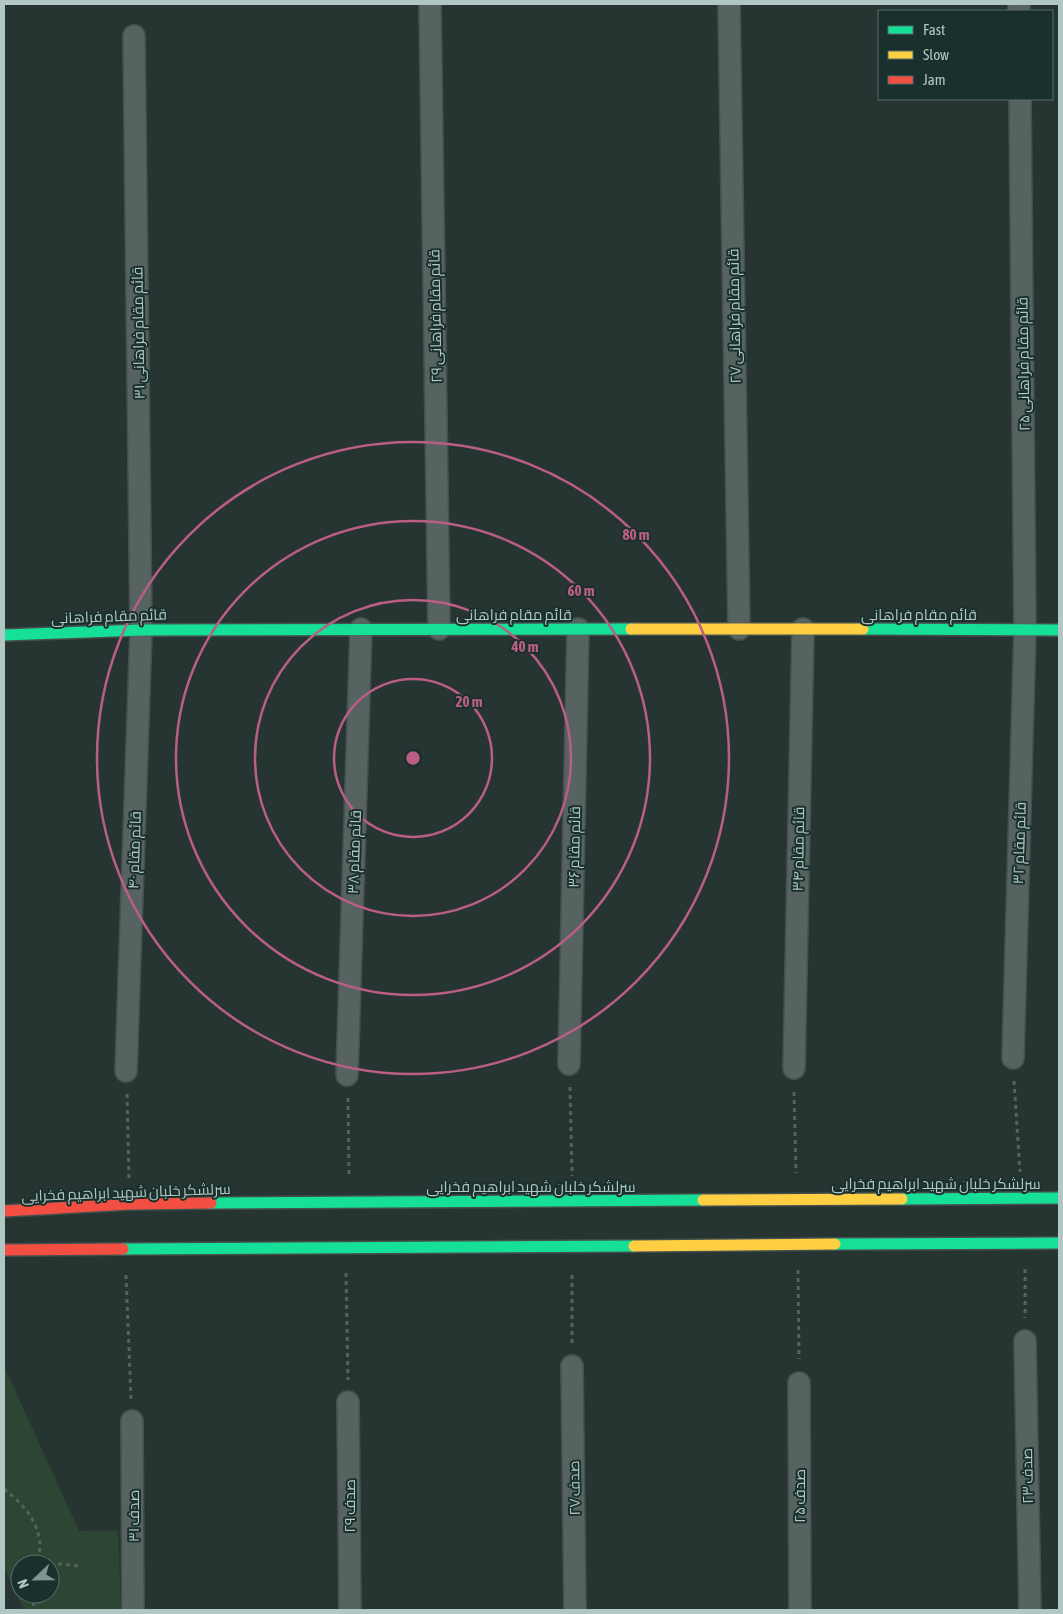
<svg xmlns="http://www.w3.org/2000/svg" width="1063" height="1614" font-family="'Asap Condensed',Cairo,sans-serif">
	<rect width="100%" height="100%" fill="#273532"/>
	<path fill="#2d4533" fill-rule="evenodd" d="M4 1366 79 1531 118 1530 121 1610H24L4 1567ZM20 1564H50V1594H20Z"/>
	<g fill="none" stroke-linecap="round" stroke-linejoin="round">
		<defs>
			<g id="street">
				<polyline points="430,4 439,629"/>
				<polyline points="729,4 739,629"/>
				<polyline points="1019,4 1019,11"/>
				<polyline points="1013,1058 1025,629 1020,99"/>
				<polyline points="569,1064 578,629"/>
				<polyline points="794,1068 803,629"/>
				<polyline points="126,1071 141,630 134,36"/>
				<polyline points="347,1075 361,629"/>
				<polyline points="1025,1341 1030,1610"/>
				<polyline points="572,1366 575,1610"/>
				<polyline points="799,1383 800,1610"/>
				<polyline points="348,1402 350,1610"/>
				<polyline points="132,1421 133,1610"/>
			</g>
			<g id="fast">
				<polyline points="863,629 1059,630"/>
				<polyline points="4,635 141,630 631,629"/>
				<polyline points="902,1199 1059,1198"/>
				<polyline points="211,1203 703,1200"/>
				<polyline points="835,1244 1059,1243"/>
				<polyline points="123,1249 634,1246"/>
			</g>
			<g id="slow">
				<polyline points="631,629 863,629"/>
				<polyline points="703,1200 902,1199"/>
				<polyline points="634,1246 835,1244"/>
			</g>
			<g id="jam">
				<polyline points="4,1211 129,1204 211,1203"/>
				<polyline points="4,1250 123,1249"/>
			</g>
		</defs>
		<use href="#street" stroke="#45504d" stroke-width="24"/>
		<use href="#fast" stroke="#45504d" stroke-width="14"/>
		<use href="#slow" stroke="#45504d" stroke-width="14"/>
		<use href="#jam" stroke="#45504d" stroke-width="14"/>
		<g stroke="#56625f" stroke-width="3" stroke-dasharray="4 4" stroke-linecap="butt">
			<polyline points="1014,1081 1020,1172"/>
			<polyline points="570,1087 572,1176"/>
			<polyline points="794,1092 796,1173"/>
			<polyline points="127,1094 129,1178"/>
			<polyline points="348,1098 349,1176"/>
			<polyline points="1025,1269 1025,1318"/>
			<polyline points="798,1270 799,1359"/>
			<polyline points="346,1273 348,1380"/>
			<polyline points="126,1275 131,1399"/>
			<polyline points="572,1343 572,1272"/>
			<path d="M4 1489C22 1503 38 1520 40 1544 40 1550 39 1558 39 1564"/>
			<polyline points="50,1565 61,1564 78,1566"/>
			<polyline points="33,1594 34,1610"/>
		</g>
		<use href="#street" stroke="#576361" stroke-width="21"/>
		<use href="#fast" stroke="#16e098" stroke-width="11"/>
		<use href="#slow" stroke="#ffcf43" stroke-width="11"/>
		<use href="#jam" stroke="#f24e42" stroke-width="11"/>
	</g>
	<g fill="none" stroke="#bb5e85" stroke-width="2.5">
		<circle cx="413" cy="758" r="79"/>
		<circle cx="413" cy="758" r="158"/>
		<circle cx="413" cy="758" r="237"/>
		<circle cx="413" cy="758" r="316"/>
	</g>
	<g text-anchor="middle" dominant-baseline="central" stroke-width="4" stroke-linejoin="round" paint-order="stroke">
		<g font-size="15" fill="#b0c7c4" stroke="#1a302c">
			<text transform="translate(435 316) rotate(-91)">قائم مقام فراهانی ۲۹</text>
			<text transform="translate(734 316) rotate(-91)">قائم مقام فراهانی ۲۷</text>
			<text transform="translate(138 333) rotate(-91)">قائم مقام فراهانی ۳۱</text>
			<text transform="translate(1023 364) rotate(-91)">قائم مقام فراهانی ۲۵</text>
			<text x="514" y="614">قائم مقام فراهانی</text>
			<text x="919" y="614">قائم مقام فراهانی</text>
			<text transform="translate(109 616) rotate(-2)">قائم مقام فراهانی</text>
			<text transform="translate(1019 843) rotate(-88)">قائم مقام ۳۲</text>
			<text transform="translate(574 847) rotate(-89)">قائم مقام ۳۶</text>
			<text transform="translate(798 849) rotate(-89)">قائم مقام ۳۴</text>
			<text transform="translate(134 850) rotate(-88)">قائم مقام ۴۰</text>
			<text transform="translate(354 852) rotate(-88)">قائم مقام ۳۸</text>
			<text x="936" y="1183">سرلشکر خلبان شهید ابراهیم فخرایی</text>
			<text x="531" y="1186">سرلشکر خلبان شهید ابراهیم فخرایی</text>
			<text transform="translate(126 1192) rotate(-2)">سرلشکر خلبان شهید ابراهیم فخرایی</text>
			<text transform="translate(1027 1476) rotate(-91)">صدف ۲۳</text>
			<text transform="translate(574 1488) rotate(-91)">صدف ۲۷</text>
			<text transform="translate(799 1496) rotate(-90)">صدف ۲۵</text>
			<text transform="translate(349 1506) rotate(-90)">صدف ۲۹</text>
			<text transform="translate(133 1516) rotate(-90)">صدف ۳۱</text>
		</g>
	</g>
	<circle cx="413" cy="758" r="8" fill="#bb5e85" stroke="#1a302c" stroke-width="2.5"/>
	<g font-size="15" text-anchor="middle" font-weight="bold" fill="#bb5e85" stroke="#1a302c" stroke-width="4" stroke-linejoin="round" paint-order="stroke">
		<text x="636" y="540">80 m</text>
		<text x="581" y="596">60 m</text>
		<text x="525" y="652">40 m</text>
		<text x="469" y="707">20 m</text>
	</g>
	<rect width="1063" height="1614" fill="none" stroke="#b0c7c4" stroke-width="10"/>
	<rect x="878" y="10" width="175" height="90" fill="#1a302c" stroke="#566c69"/>
	<rect x="888" y="26" width="25" height="8" fill="#16e098" stroke="#566c69"/>
	<text x="923" y="35" font-size="15" fill="#b0c7c4">Fast</text>
	<rect x="888" y="51" width="25" height="8" fill="#ffcf43" stroke="#566c69"/>
	<text x="923" y="60" font-size="15" fill="#b0c7c4">Slow</text>
	<rect x="888" y="76" width="25" height="8" fill="#f24e42" stroke="#566c69"/>
	<text x="923" y="85" font-size="15" fill="#b0c7c4">Jam</text>
	<g transform="translate(35 1579) rotate(248)"><circle r="24" fill="#1a302c" stroke="#566c69"/>
	<path d="M0-4L9 19L0 12L-9 19Z" fill="#809491"/>
	<text y="-8" font-size="14" font-weight="bold" text-anchor="middle" fill="#b0c7c4">N</text>
	</g>
</svg>
